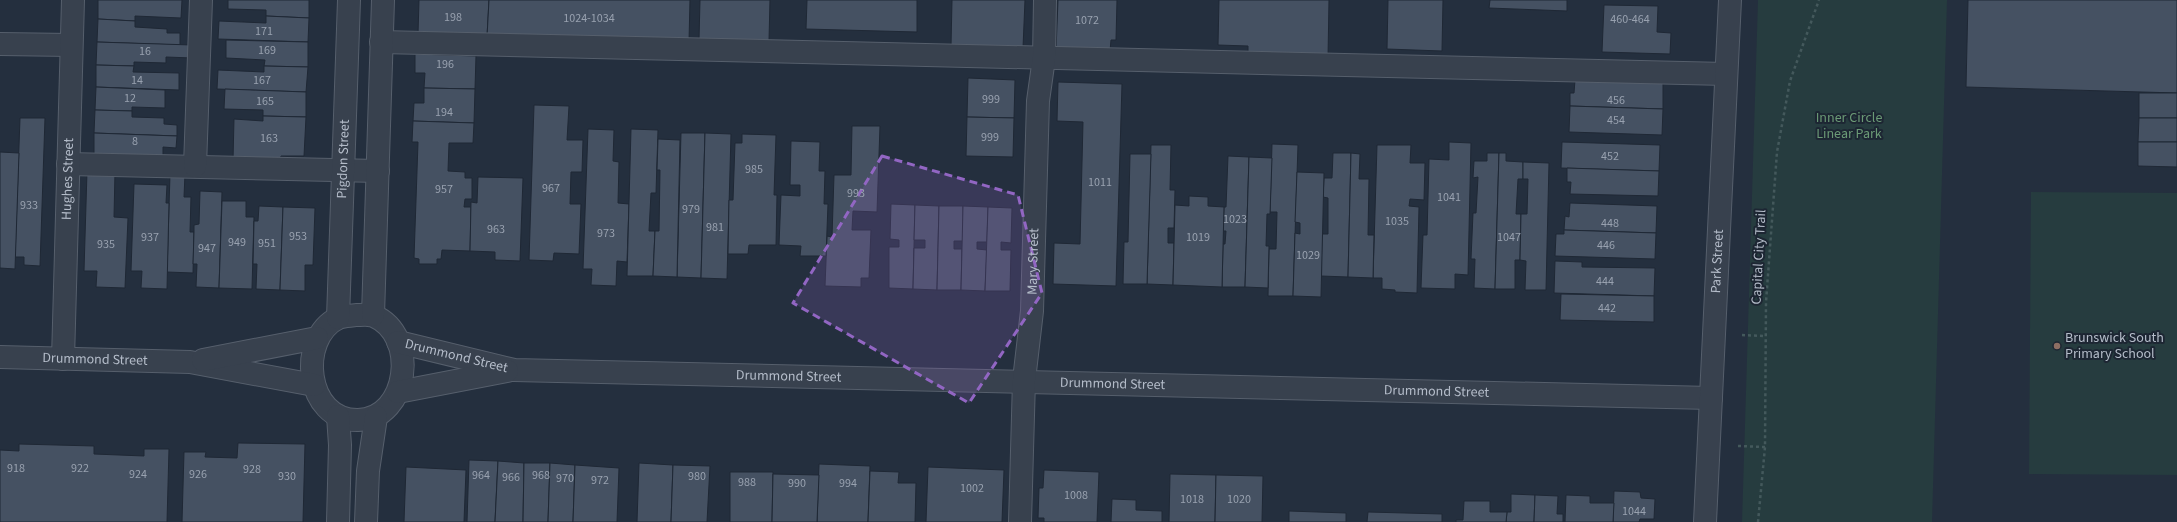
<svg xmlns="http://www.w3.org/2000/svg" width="2177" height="522" font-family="'Source Sans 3',sans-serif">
	<rect width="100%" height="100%" fill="#242f3e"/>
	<g fill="#263c3f">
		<polygon points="1758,0 1947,0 1932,522 1742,522"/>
		<polygon points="2031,192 2177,193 2177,475 2029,474"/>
	</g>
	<g fill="#455162" stroke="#1f2835">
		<polygon points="98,0 182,0 181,18 135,16 135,21 98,19"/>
		<polygon points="228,0 309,0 309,18 266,16 266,10 228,9"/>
		<polygon points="419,0 489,0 487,37 418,34"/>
		<polygon points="489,0 690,0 689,42 487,37"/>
		<polygon points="700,0 770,0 769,41 699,39"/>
		<polygon points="807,0 917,0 917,32 806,29"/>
		<polygon points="952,0 1025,0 1023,48 951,46"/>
		<polygon points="1058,0 1117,0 1116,40 1111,40 1110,51 1056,50"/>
		<polygon points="1219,0 1329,0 1328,58 1248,56 1248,46 1218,45"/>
		<polygon points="1388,0 1443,0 1442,51 1387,49"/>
		<polygon points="1490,0 1567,0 1567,11 1489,8"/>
		<polygon points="1968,0 2177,0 2177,93 1966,87"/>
		<polygon points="1604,5 1658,6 1657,32 1671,33 1670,54 1602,52"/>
		<polygon points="266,16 309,18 308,42 218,39 219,21 266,23"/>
		<polygon points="98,19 135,21 135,27 167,29 167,33 180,33 180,45 97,42"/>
		<polygon points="226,40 308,42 308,67 264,66 265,60 226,58"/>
		<polygon points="97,42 192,45 192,58 166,57 166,63 134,62 134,66 96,65"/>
		<polygon points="415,54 476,56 475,89 424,88 425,73 415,73"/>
		<polygon points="96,65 134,66 133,72 179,73 179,90 96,87"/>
		<polygon points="264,66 308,67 306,92 217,89 218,70 264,72"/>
		<polygon points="968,78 1015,80 1014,118 967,117"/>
		<polygon points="1575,80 1663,82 1663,109 1570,106 1570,93 1574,93"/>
		<polygon points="1058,82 1122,84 1116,286 1053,284 1054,243 1080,244 1083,122 1057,121"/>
		<polygon points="96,87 165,90 165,108 132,107 132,111 95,110"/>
		<polygon points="424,88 475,89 474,123 413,121 414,103 424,103"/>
		<polygon points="225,89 306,92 306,117 263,116 263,110 224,109"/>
		<rect x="2139" y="93" width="38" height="25"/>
		<polygon points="534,105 569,106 567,140 583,140 582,172 571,172 570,204 581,204 579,254 554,253 553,261 529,260"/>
		<polygon points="1570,106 1663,109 1662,135 1569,132"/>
		<polygon points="95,110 132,111 132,117 164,118 164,124 177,125 177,136 94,133"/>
		<polygon points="263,116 306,117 304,156 281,156 280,162 233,160 234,119 263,121"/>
		<polygon points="967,117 1014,118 1013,157 966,156"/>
		<polygon points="20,118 45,118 40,266 24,265 24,257 15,257"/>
		<polygon points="2139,118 2177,118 2177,142 2138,142"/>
		<polygon points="413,121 474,123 473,143 449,143 448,171 465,172 465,178 472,178 472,199 465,199 464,207 471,207 470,251 442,250 441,259 437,259 437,264 419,264 419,259 414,258 418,142 412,142"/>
		<polygon points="852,126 880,126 877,212 853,211 852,230 871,230 869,278 861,278 861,287 825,286 827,236 832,237 834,175 851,175"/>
		<polygon points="588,129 614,130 613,161 619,162 618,203 629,204 627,262 617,261 616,286 591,285 592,269 583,269"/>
		<polygon points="631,129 658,130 656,193 651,193 649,231 655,231 653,276 627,276"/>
		<polygon points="94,133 177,136 176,148 163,147 163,160 94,157"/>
		<polygon points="681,133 705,133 701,278 677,277"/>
		<polygon points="705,133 731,134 727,279 701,278"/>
		<polygon points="742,134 776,135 774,195 777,195 776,245 749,245 748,254 728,254 729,200 733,200 735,143 742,143"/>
		<polygon points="658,139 680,140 677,277 653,276 655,231 659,231 660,170 657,170"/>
		<polygon points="791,141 820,142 819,171 825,171 824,204 828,204 826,256 800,256 801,246 779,245 781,195 800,196 800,185 790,185"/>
		<polygon points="1449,142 1471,143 1468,275 1455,274 1455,289 1421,288 1423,235 1427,235 1429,159 1449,160"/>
		<polygon points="1562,142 1660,145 1659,171 1561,168"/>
		<polygon points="2138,142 2177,142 2177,167 2138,166"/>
		<polygon points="1272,144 1298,145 1293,296 1268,296 1269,249 1276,249 1277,212 1270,212"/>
		<polygon points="1151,145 1171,145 1170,190 1175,190 1174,228 1168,228 1168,243 1174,243 1173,285 1147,284"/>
		<polygon points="1377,145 1411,145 1410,163 1425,163 1424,200 1410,199 1409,206 1419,207 1417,293 1395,292 1395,290 1382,289 1382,278 1373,278"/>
		<polygon points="0,152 19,153 15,269 0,268"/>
		<polygon points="1333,153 1351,153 1348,277 1321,276 1322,234 1328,234 1328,198 1323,197 1324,178 1332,178"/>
		<polygon points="1351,153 1360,154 1359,179 1369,179 1368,235 1374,235 1373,278 1348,277"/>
		<polygon points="1487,153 1499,153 1495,289 1474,288 1475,259 1471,259 1473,213 1476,213 1478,177 1473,178 1474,161 1487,161"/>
		<polygon points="1499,153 1506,153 1506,161 1523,162 1523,179 1518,179 1516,214 1521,214 1520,260 1515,260 1515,289 1495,289"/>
		<polygon points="1130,154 1151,154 1147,284 1123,284 1124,242 1128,242"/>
		<polygon points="1228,156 1249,157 1245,287 1222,287 1223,244 1225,244 1226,231 1223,231 1224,207 1226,207"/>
		<polygon points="1249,157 1272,158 1270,214 1267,214 1266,246 1269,246 1268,288 1245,287"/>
		<polygon points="1523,162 1549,163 1546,290 1525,290 1526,261 1520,260 1521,214 1527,214 1528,179 1523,179"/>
		<polygon points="1567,168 1659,171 1658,196 1570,194 1571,182 1567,182"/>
		<polygon points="87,171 115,172 114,217 128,218 125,288 96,287 97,271 84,271"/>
		<polygon points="1297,172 1324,173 1321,297 1293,296 1295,233 1300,234 1300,223 1295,222"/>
		<polygon points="170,174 185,174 184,197 191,197 190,232 194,232 193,273 167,272"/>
		<polygon points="478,177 523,178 520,261 495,260 495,252 470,251 471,202 477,203"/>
		<polygon points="134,184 167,185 166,203 169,203 167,289 141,288 142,271 131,271"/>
		<polygon points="200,191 222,192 219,288 196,287 197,264 193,264 194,232 194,225 199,224"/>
		<polygon points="1189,196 1208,197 1208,206 1224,207 1222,287 1173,285 1175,205 1189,206"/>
		<polygon points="222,201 246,201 246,217 254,217 252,289 219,288"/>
		<polygon points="1570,203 1657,206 1656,233 1564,230 1565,216 1569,217"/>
		<polygon points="891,204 915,205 913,289 889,288 889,247 899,247 899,240 890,239"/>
		<polygon points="915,205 939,206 937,290 913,289 914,248 925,248 925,240 914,240"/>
		<polygon points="259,206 283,207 280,290 256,289 257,264 253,264 254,221 258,221"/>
		<polygon points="939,206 963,206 963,241 954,241 954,249 962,249 961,290 937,290"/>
		<polygon points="963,206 988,207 987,242 977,242 977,249 987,250 985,291 961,290"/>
		<polygon points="283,207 315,208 313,265 305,265 305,291 280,290"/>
		<polygon points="988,207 1012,208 1011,243 1001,242 1001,250 1011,250 1010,291 985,291"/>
		<polygon points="1564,230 1656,233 1655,259 1555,256 1556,234 1564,234"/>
		<polygon points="1555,261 1582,262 1582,267 1655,268 1654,296 1554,293"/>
		<polygon points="1561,294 1654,296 1654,322 1560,320"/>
		<polygon points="238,443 305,444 303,522 182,522 184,452 206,452 205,457 237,458"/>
		<polygon points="19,444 94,446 94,454 144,456 144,449 169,449 167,522 0,522 0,450 19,451"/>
		<polygon points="469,460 498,461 495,522 467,522"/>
		<polygon points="498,461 524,463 523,522 495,522"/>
		<polygon points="524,463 550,463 548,522 523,522"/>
		<polygon points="550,463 575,465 573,522 548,522"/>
		<polygon points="639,463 673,465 671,522 637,522"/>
		<polygon points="819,464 870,466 868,522 817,522"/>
		<polygon points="575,465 619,468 617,522 573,522"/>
		<polygon points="673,465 710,466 707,522 671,522"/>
		<polygon points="406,467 466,470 464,522 404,522"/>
		<polygon points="928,467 1004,470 1002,522 926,522"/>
		<polygon points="1044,470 1099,472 1097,522 1044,522 1044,518 1038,518 1039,488 1043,488"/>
		<polygon points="870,471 899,472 898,483 916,483 915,522 868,522"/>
		<polygon points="730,472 773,472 772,522 730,522"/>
		<polygon points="773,474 819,475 817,522 772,522"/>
		<polygon points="1170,474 1216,475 1215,522 1169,522"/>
		<polygon points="1216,475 1263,476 1262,522 1215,522"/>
		<polygon points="1614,491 1640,492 1641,498 1655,499 1654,519 1640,519 1639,522 1613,522"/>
		<polygon points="1511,494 1535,495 1534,522 1506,522 1507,512 1511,512"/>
		<polygon points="1535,495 1558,496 1557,514 1563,514 1563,522 1534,522"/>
		<polygon points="1566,495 1590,496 1590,503 1614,503 1613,522 1565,522"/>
		<polygon points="1112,499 1136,500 1136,510 1162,511 1162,522 1111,522"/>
		<polygon points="1464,501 1490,501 1490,512 1507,512 1506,522 1456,522 1456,520 1463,520"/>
		<polygon points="1289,511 1346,513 1346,522 1289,522"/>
		<polygon points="1368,512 1442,514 1442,522 1367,522"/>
	</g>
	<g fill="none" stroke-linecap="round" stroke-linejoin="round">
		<defs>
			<g id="minor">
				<polyline points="381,42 1726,74"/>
				<polyline points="0,44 71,45"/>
				<polyline points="68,164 378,171"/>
				<polyline points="195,166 201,0"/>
				<path d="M356 315C361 315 369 314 374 316 419 335 409 419 358 420 305 421 297 338 338 318 343 316 350 316 356 315Z"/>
				<polyline points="373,315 383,0"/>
				<path id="s1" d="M338 318 349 0"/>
				<path id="s2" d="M398 342 514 370 1711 398"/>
				<path id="s3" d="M0 357 190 362 314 385"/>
				<path id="s4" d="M63 359 73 0"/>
				<polyline points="203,360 317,338"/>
				<polyline points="398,392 507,371"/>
				<polyline points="338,522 340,445 338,416"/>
				<polyline points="366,522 368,471 376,417"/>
				<path id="s5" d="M1020 522 1024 380 1032 311 1038 101 1044 58 1045 0"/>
				<path id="s6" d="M1705 522 1730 0"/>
			</g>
		</defs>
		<use href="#minor" stroke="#565f6c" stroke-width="24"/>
		<g stroke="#44595c" stroke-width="2.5" stroke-dasharray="3 3" stroke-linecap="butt">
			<polyline points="1742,335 1765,336"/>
			<polyline points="1738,446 1765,447"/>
			<polyline points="1758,522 1765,447 1766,302 1777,152 1790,81 1819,0"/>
		</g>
		<use href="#minor" stroke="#38414e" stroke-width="22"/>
	</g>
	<path fill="#9266c3" fill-opacity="0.2" stroke="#9266c3" stroke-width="3" stroke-dasharray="8 5" stroke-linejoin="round" d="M882 156 1018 195 1042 293 969 403 793 303Z"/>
	<circle fill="#8d6e63" stroke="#1d2633" stroke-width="1.5" cx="2057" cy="346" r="4"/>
	<g text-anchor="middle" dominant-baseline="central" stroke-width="4" stroke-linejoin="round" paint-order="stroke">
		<g font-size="12" fill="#98a1af">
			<text x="453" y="17">198</text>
			<text x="589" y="18">1024-1034</text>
			<text x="1630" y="19">460-464</text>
			<text x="1087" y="20">1072</text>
			<text x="264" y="31">171</text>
			<text x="267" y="50">169</text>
			<text x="145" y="51">16</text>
			<text x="445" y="64">196</text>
			<text x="137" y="80">14</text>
			<text x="262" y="80">167</text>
			<text x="130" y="98">12</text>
			<text x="991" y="99">999</text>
			<text x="1616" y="100">456</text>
			<text x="265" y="101">165</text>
			<text x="444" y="112">194</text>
			<text x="1616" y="120">454</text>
			<text x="990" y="137">999</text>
			<text x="269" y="138">163</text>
			<text x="135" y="141">8</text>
			<text x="1610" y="156">452</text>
			<text x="754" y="169">985</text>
			<text x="1100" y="182">1011</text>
			<text x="551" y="188">967</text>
			<text x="444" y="189">957</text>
			<text x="856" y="193">993</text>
			<text x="1449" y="197">1041</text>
			<text x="29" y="205">933</text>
			<text x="691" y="209">979</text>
			<text x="1235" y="219">1023</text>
			<text x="1397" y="221">1035</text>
			<text x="1610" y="223">448</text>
			<text x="715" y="227">981</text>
			<text x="496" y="229">963</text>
			<text x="606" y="233">973</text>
			<text x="298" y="236">953</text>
			<text x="150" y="237">937</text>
			<text x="1198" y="237">1019</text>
			<text x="1509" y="237">1047</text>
			<text x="237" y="242">949</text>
			<text x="267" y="243">951</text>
			<text x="106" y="244">935</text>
			<text x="1606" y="245">446</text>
			<text x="207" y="248">947</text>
			<text x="1308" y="255">1029</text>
			<text x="1605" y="281">444</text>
			<text x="1607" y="308">442</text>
			<text x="16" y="468">918</text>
			<text x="80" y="468">922</text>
			<text x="252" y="469">928</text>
			<text x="138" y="474">924</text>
			<text x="198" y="474">926</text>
			<text x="481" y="475">964</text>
			<text x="541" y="475">968</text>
			<text x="287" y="476">930</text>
			<text x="697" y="476">980</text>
			<text x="511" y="477">966</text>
			<text x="565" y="478">970</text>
			<text x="600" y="480">972</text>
			<text x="747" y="482">988</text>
			<text x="797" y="483">990</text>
			<text x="848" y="483">994</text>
			<text x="972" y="488">1002</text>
			<text x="1076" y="495">1008</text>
			<text x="1192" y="499">1018</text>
			<text x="1239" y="499">1020</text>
			<text x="1634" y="511">1044</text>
		</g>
		<g font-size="14" fill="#6b9a76" stroke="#1d2633">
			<text x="1849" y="118">Inner Circle<tspan x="1849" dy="16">Linear Park</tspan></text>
		</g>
		<g font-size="14" fill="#b4bcc9" stroke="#1d2633">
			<text stroke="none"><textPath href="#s1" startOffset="159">Pigdon Street</textPath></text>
			<text stroke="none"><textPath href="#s4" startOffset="180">Hughes Street</textPath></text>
			<text transform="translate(1759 257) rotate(-87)">Capital City Trail</text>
			<text stroke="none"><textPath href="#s5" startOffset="261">Mary Street</textPath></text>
			<text stroke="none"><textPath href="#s6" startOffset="261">Park Street</textPath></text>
			<text stroke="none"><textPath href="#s2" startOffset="60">Drummond Street</textPath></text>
			<text stroke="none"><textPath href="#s3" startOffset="95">Drummond Street</textPath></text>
			<text stroke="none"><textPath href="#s2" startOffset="394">Drummond Street</textPath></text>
			<text stroke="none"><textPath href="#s2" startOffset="718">Drummond Street</textPath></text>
			<text stroke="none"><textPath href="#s2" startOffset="1042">Drummond Street</textPath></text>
		</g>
		<g font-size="14" fill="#b4bcc9" stroke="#1d2633" text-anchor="start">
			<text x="2065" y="338">Brunswick South<tspan x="2065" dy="16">Primary School</tspan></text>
		</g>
	</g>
</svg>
